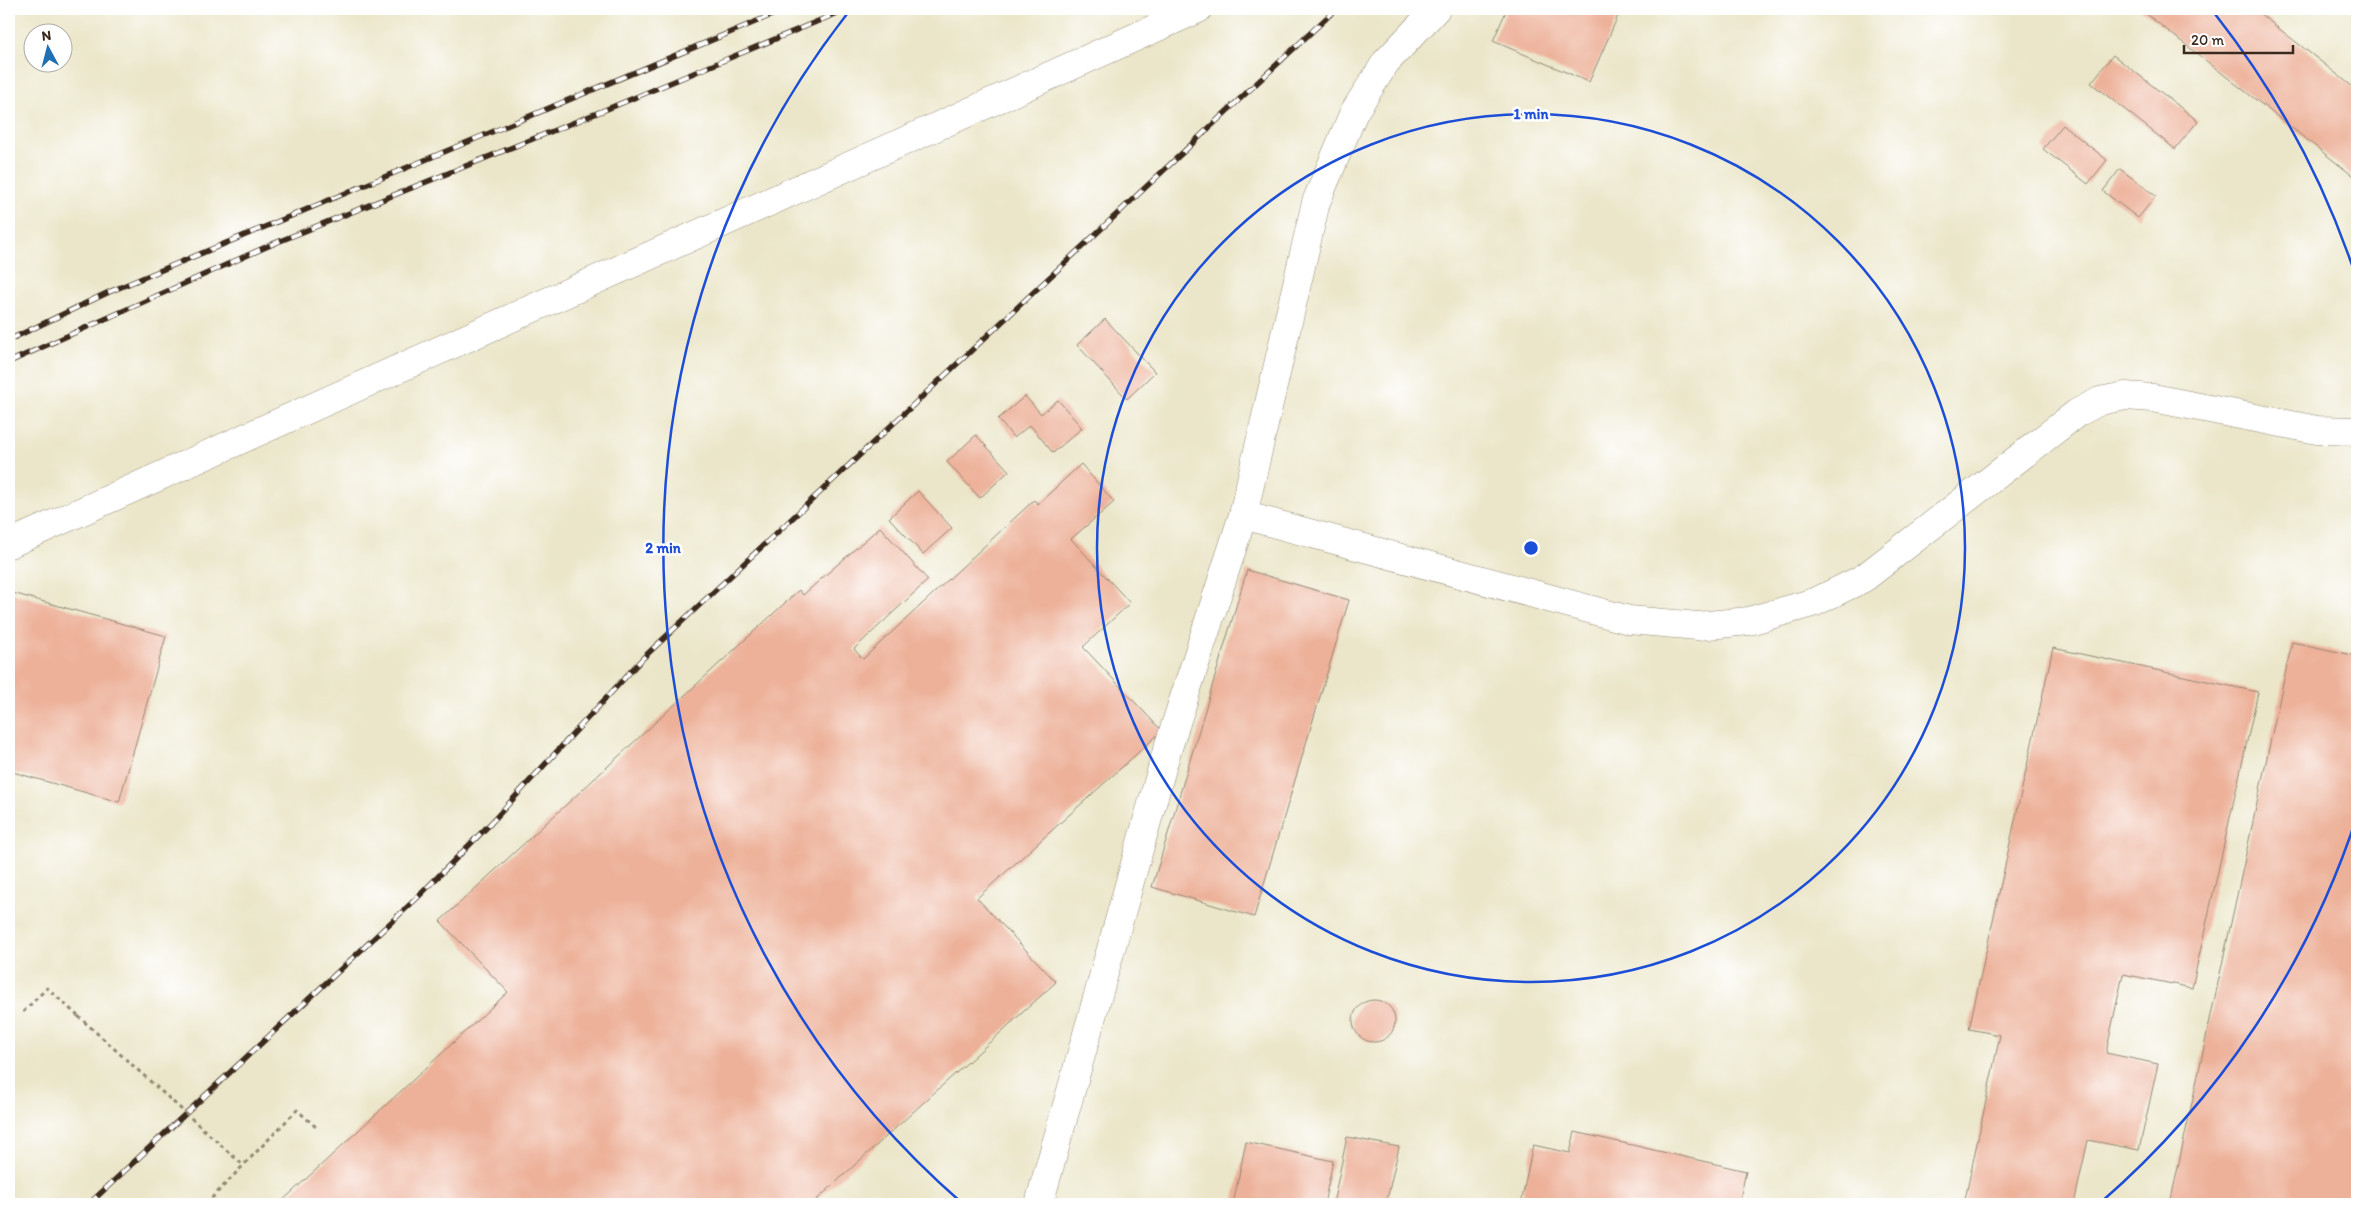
<svg xmlns="http://www.w3.org/2000/svg" width="2366" height="1213" font-family="Itim,sans-serif">
	<rect width="100%" height="100%" fill="#fff"/>
	<filter id="ink" filterUnits="userSpaceOnUse"><feTurbulence type="fractalNoise" baseFrequency=".02" numOctaves="2"/><feDisplacementMap in="SourceGraphic" scale="10" xChannelSelector="R" yChannelSelector="G"/><feConvolveMatrix kernelMatrix="1 2 1 2 8 2 1 2 1" color-interpolation-filters="sRGB"/></filter>
	<filter id="wash" filterUnits="userSpaceOnUse"><feTurbulence type="fractalNoise" baseFrequency=".0096" numOctaves="4" result="noise"/><feDisplacementMap in="SourceGraphic" scale="20" xChannelSelector="R" yChannelSelector="G"/><feGaussianBlur stdDeviation="1.12" result="paint"/><feColorMatrix in="noise" values="0 0 0 0 0 0 0 0 0 0 0 0 0 0 0 0 0 1.4 0 .05"/><feComposite in="paint" operator="in"/></filter>
	<g filter="url(#wash)">
		<rect width="100%" height="100%" fill="#ebe6c9"/>
		<g id="blocks">
			<g fill="#edb199">
				<polygon points="1507,9 1621,9 1589,82 1493,41"/>
				<polygon points="2140,9 2254,9 2357,90 2357,179"/>
				<polygon points="2113,55 2198,121 2175,149 2091,83"/>
				<polygon points="2063,125 2107,160 2088,184 2043,149"/>
				<polygon points="2120,169 2156,196 2138,218 2103,191"/>
				<polygon points="1105,319 1155,372 1127,399 1077,345"/>
				<polygon points="1025,396 1041,414 1058,400 1082,428 1053,453 1030,425 1014,438 998,419"/>
				<polygon points="976,435 1009,471 980,498 947,462"/>
				<polygon points="1081,464 1114,502 1071,539 1130,603 1083,647 1162,731 977,898 1056,982 812,1204 279,1204 508,992 440,921 799,590 803,595 880,527 928,580 854,649 863,659 1034,500 1038,504"/>
				<polygon points="918,491 952,528 923,554 889,518"/>
				<polygon points="1247,570 1349,600 1254,917 1152,887"/>
				<polygon points="9,592 166,636 119,802 9,771"/>
				<polygon points="2292,642 2357,656 2357,1204 2170,1204"/>
				<polygon points="2053,648 2258,692 2192,988 2123,974 2106,1053 2158,1064 2139,1150 2088,1140 2074,1204 1964,1204 2000,1035 1969,1029"/>
				<circle cx="1374" cy="1021" r="21"/>
				<polygon points="1575,1132 1746,1171 1739,1204 1521,1204 1533,1145 1570,1153"/>
				<polygon points="1347,1137 1399,1147 1386,1204 1333,1204"/>
				<polygon points="1246,1142 1333,1161 1324,1204 1233,1204"/>
			</g>
		</g>
	</g>
	<g filter="url(#ink)">
		<use href="#blocks" fill-opacity="0" stroke="#938874" stroke-width="1"/>
		<g fill="none" stroke-linecap="round" stroke-linejoin="round">
			<defs>
				<g id="minor">
					<polyline points="1243,515 1629,620 1698,626 1749,621 1815,602 1864,578 2077,413 2100,401 2125,396 2153,398 2317,430 2357,431"/>
					<polyline points="9,544 1198,9"/>
					<polyline points="1039,1204 1166,754 1243,515 1316,202 1354,112 1386,62 1436,9"/>
				</g>
			</defs>
			<use href="#minor" stroke="#938874" stroke-width="29"/>
			<g stroke="#938874" stroke-width="3" stroke-dasharray="4 4" stroke-linecap="butt">
				<polyline points="23,1012 47,988 78,1016"/>
				<polyline points="206,1204 297,1110 317,1128"/>
			</g>
			<use href="#minor" stroke="#fff" stroke-width="28"/>
			<defs>
				<g id="rail">
					<polyline points="9,340 109,292 786,9"/>
					<polyline points="9,362 275,243 617,105 847,9"/>
					<polyline points="89,1204 417,898 491,823 643,658 1336,9"/>
				</g>
			</defs>
			<use href="#rail" stroke="#3b2a1e" stroke-width="5.5"/>
			<use href="#rail" stroke="#fff" stroke-width="4" stroke-dasharray="11" stroke-linecap="butt"/>
			<polyline stroke="#938874" stroke-width="3" stroke-dasharray="4 4" stroke-linecap="butt" points="78,1016 244,1166"/>
		</g>
	</g>
	<g fill="none" stroke="#1d4ed8" stroke-width="2.5">
		<circle cx="1531" cy="548" r="434"/>
		<path d="M2357 816A868 868 0 0 1 2100 1203M962 1203A868 868 0 0 1 847 14M2215 14A868 868 0 0 1 2357 280"/>
	</g>
	<circle cx="1531" cy="548" r="8" fill="#1d4ed8" stroke="#fff" stroke-width="2.5"/>
	<g font-size="15" text-anchor="middle" font-weight="bold" fill="#1d4ed8" stroke="#fff" stroke-width="5" stroke-linejoin="round" paint-order="stroke">
		<text x="1531" y="119">1 min</text>
		<text x="663" y="553">2 min</text>
	</g>
	<rect width="2366" height="1213" fill="none" stroke="#fff" stroke-width="30"/>
	<g transform="translate(48 48) rotate(353)"><circle r="24" fill="#ffffff" stroke="#b1aaa5"/>
	<path d="M0-4L9 19L0 12L-9 19Z" fill="#1f6fb2"/>
	<text y="-8" font-size="14" font-weight="bold" text-anchor="middle" fill="#3b2a1e">N</text>
	</g>
	<path d="M2184 45v8h109v-8" fill="none" stroke="#3b2a1e" stroke-width="2.5"/>
	<text x="2191" y="45" font-size="15" fill="#3b2a1e" stroke="#ffffff" stroke-width="4" paint-order="stroke">20 m</text>
</svg>
